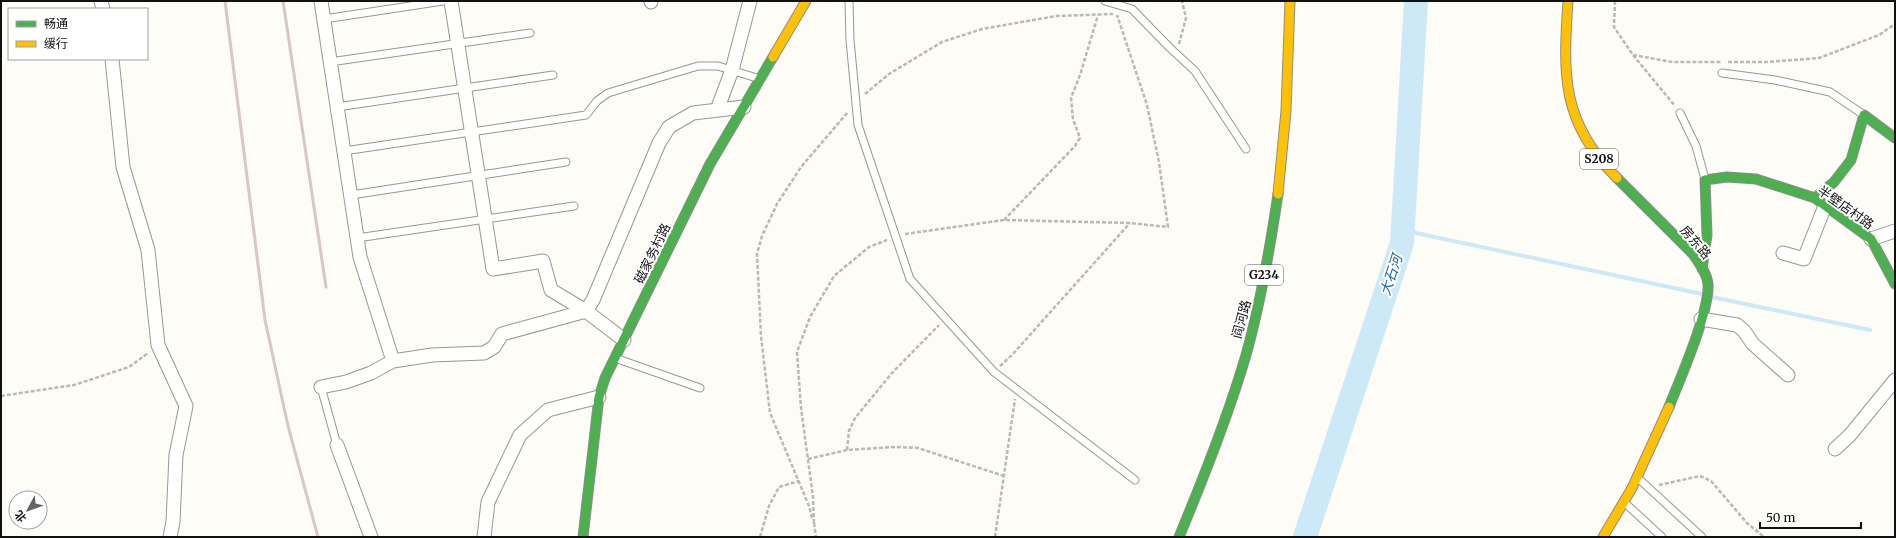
<svg xmlns="http://www.w3.org/2000/svg" width="1896" height="538" viewBox="0 0 1896 538" font-family="Merriweather,'Noto Sans SC',serif">
  <rect width="100%" height="100%" fill="#fdfcf7"/>
  <g fill="none" stroke-linecap="round" stroke-linejoin="round">
    <path stroke="#cde8f7" stroke-width="4" d="M1402 230 1702 294
      M1712 297 1870 330"/>
    <path stroke="#cde8f7" stroke-width="24" d="M1305 537 1402 243 1416 1"/>
    <g stroke="#979795" stroke-width="9">
      <path id="lane" d="M849 1 850 40 858 125 910 279 994 372 1135 480
        M1105 1 1132 9 1170 48 1195 71 1246 149
        M324 19 443 1
        M330 62 530 33
        M1722 73 1775 80 1830 92 1864 115
        M337 107 553 75
        M1680 113 1696 146 1705 179
        M344 151 586 115 597 101 608 93 698 66H718L760 79
        M351 195 566 162
        M357 238 574 206
        M615 358 700 388
        M321 387 337 445
        M1639 479 1702 537
        M1625 503 1662 537"/>
    </g>
    <g stroke="#979795" stroke-width="15">
      <path id="street" d="M101 1 103 9
        M321 1 360 257 393 361
        M451 1 493 269 543 261 551 290 586 311 624 340
        M651 1V2
        M112 59 123 167 148 250 158 345 186 406 176 455 173 522 170 537
        M717 110 732 70 750 1
        M1871 239 1895 231
        M1783 253 1804 259 1825 206
        M1701 319 1737 325 1744 331 1753 344 1788 375
        M321 387 346 382 371 373 393 361 432 355 484 353 494 347 502 334 586 311 593 300 659 143 669 127 693 113 744 107
        M337 445 371 537
        M1835 449 1850 435 1895 380
        M484 537 488 502 520 435 548 410 599 397"/>
    </g>
    <g stroke="#8e8d8b" stroke-width="11">
      <path id="fast" d="M1617 178 1693 254C1699 263 1707 273 1708 284 1710 311 1680 379 1669 407
        M1815 198 1834 182 1851 160 1864 115 1895 138
        M1702 269 1707 235 1705 180 1727 177 1756 179 1815 198 1871 239 1895 284
        M583 537 599 397 605 378 710 164 773 57
        M1179 537C1204 477 1228 417 1246 355 1261 302 1270 248 1278 194"/>
    </g>
    <g stroke="#8e8d8b" stroke-width="11">
      <path id="slow" d="M1568 1C1563 75 1561 122 1617 178
        M773 57 806 1
        M1278 194 1286 111 1290 1
        M1603 537 1632 488 1669 407"/>
    </g>
    <path stroke="#b9b9b8" stroke-width="2.5" stroke-dasharray="4 2" stroke-linecap="butt" d="M1615 1 1614 27 1633 55 1675 106
      M1179 44 1186 18 1182 1
      M1633 55 1672 62H1721
      M1728 62H1767L1819 58 1879 35 1895 24
      M865 94 889 74 942 42 982 29 1056 16 1113 14
      M1004 220 1075 146 1080 138 1073 119 1071 98 1080 75 1098 15
      M905 234 1004 220 1130 223 1168 227 1159 162 1147 105 1117 15
      M1000 366 1012 355 1130 223
      M1 396 74 385 129 367 148 353
      M847 450 849 431 855 418 892 373 939 325
      M808 459 847 450 894 447 918 448 1004 476
      M1659 485 1700 476 1711 481 1747 523 1764 537
      M812 518 809 506 770 413 761 336 757 254 762 236 777 204 801 167 848 112
      M814 523 813 497 801 408 797 352 810 317 834 276 869 247 887 240
      M814 523 816 537
      M760 537 769 506 779 487 799 481
      M995 537 1015 399"/>
    <use href="#lane" stroke="#fffffe" stroke-width="7"/>
    <use href="#street" stroke="#fffffe" stroke-width="13"/>
    <use href="#fast" stroke="#4caf50" stroke-width="9"/>
    <use href="#slow" stroke="#ffc107" stroke-width="9"/>
    <path stroke="#d9c6c7" stroke-width="3" d="M225 1 265 320 288 426 318 537
      M283 1 326 287"/>
  </g>
  <g text-anchor="middle" stroke-width="4" stroke-linejoin="round" paint-order="stroke">
    <g fill="#fff" stroke="#585858" stroke-width="1">
      <rect x="1580" y="149" width="38" height="20" rx="3"/>
      <rect x="1245" y="265" width="38" height="20" rx="3"/>
    </g>
    <g font-size="12" font-weight="bold" fill="#111">
      <text x="1599" y="163">S208</text>
      <text x="1264" y="279">G234</text>
    </g>
    <g font-size="13" fill="#111" stroke="#fff">
      <text transform="translate(1846 207) rotate(35)" y="5">半壁店村路</text>
      <text transform="translate(1696 242) rotate(49)" y="5">房东路</text>
      <text transform="translate(652 253) rotate(-64)" y="5">磁家务村路</text>
      <text transform="translate(1241 319) rotate(-75)" y="5">阎河路</text>
    </g>
    <g font-size="14" font-style="italic" fill="#1768a6" stroke="#fff">
      <text transform="translate(1391 275) rotate(-72)" y="5">大石河</text>
    </g>
  </g>
  <rect width="1896" height="538" fill="none" stroke="#111111" stroke-width="4"/>
  <rect x="8" y="8" width="140" height="52" fill="#ffffff" stroke="#a0a0a0"/>
  <rect x="16" y="21" width="20" height="6" fill="#4caf50" stroke="#a0a0a0"/>
  <text x="44" y="28" font-size="12" fill="#111111">畅通</text>
  <rect x="16" y="41" width="20" height="6" fill="#ffc107" stroke="#a0a0a0"/>
  <text x="44" y="48" font-size="12" fill="#111111">缓行</text>
  <g transform="translate(28 510) rotate(229)"><circle r="19" fill="#ffffff" stroke="#a0a0a0"/>
  <path d="M0-3L7 15L0 10L-7 15Z" fill="#646362"/>
  <text y="-6" font-size="11" font-weight="bold" text-anchor="middle" fill="#111111">北</text>
  </g>
  <path d="M1760 522v6h101v-6" fill="none" stroke="#111111" stroke-width="2"/>
  <text x="1766" y="522" font-size="12" fill="#111111" stroke="#ffffff" stroke-width="3" paint-order="stroke">50 m</text>
</svg>
